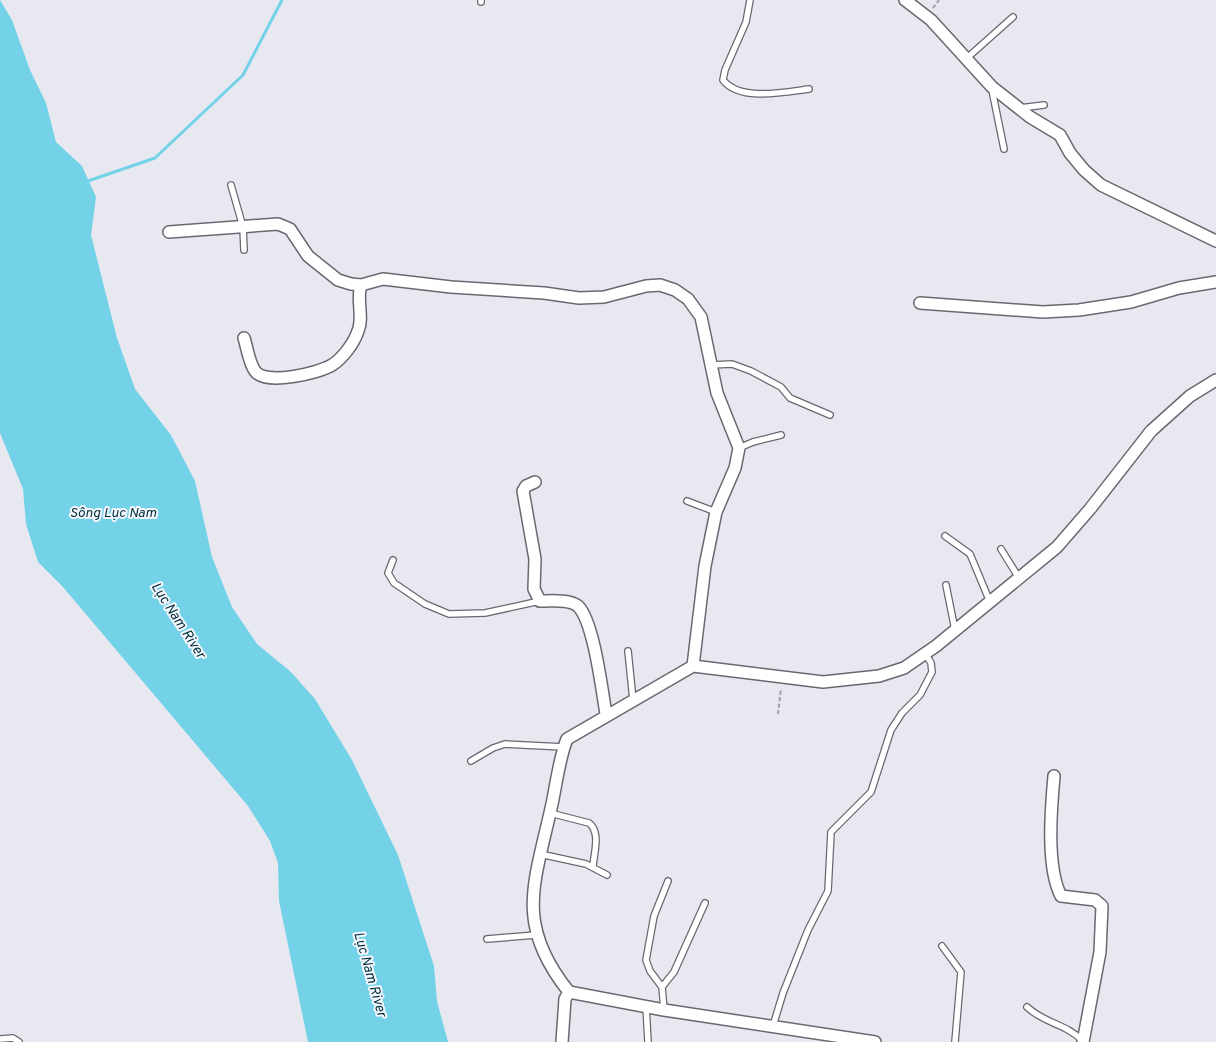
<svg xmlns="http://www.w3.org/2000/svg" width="1216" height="1042" viewBox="0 0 1216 1042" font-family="Overpass,sans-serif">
  <rect width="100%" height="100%" fill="#e8e8f1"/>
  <path fill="#73d2e7" d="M0 0 12 20 30 70 46 103 56 142 82 166 96 197 91 235 117 338 135 389 171 435 195 481 212 557 232 607 257 644 291 672 315 699 352 760 398 855 434 966 437 1001 448 1042H308L279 901 278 863 270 841 248 806 63 587 38 562 26 524 23 489 0 433Z"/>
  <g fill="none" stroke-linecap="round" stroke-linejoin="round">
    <path stroke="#73d2e7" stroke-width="3" d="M85 182 155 158 243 75 282 0"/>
    <g stroke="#686970" stroke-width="8">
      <path id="lane" d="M481 0V2
        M750 0 746 22 725 70 723 80C740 102 785 92 809 89
        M967 58 1013 17
        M992 90 1004 149
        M1020 108 1044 105
        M231 185 243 227 244 250
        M711 365 732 364 751 371 781 387 790 398 830 415
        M739 448 753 442 781 435
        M687 501 716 512
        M945 536 970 554 990 602
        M1001 549 1019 578
        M393 560 388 573 394 583 425 604 449 614 485 613 540 601
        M946 585 955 630
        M628 651 633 700
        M471 761 493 748 505 744 564 747
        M550 813 589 823C601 832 594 853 593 866
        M540 854 586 864 607 875
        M487 939 536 935
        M942 946 961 972 955 1042
        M662 987 674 972 705 903
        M646 1006 648 1042
        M1027 1007C1045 1024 1065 1023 1083 1041
        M664 1010 662 987 650 971 646 960 654 916 668 881
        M773 1026 783 993 808 930 828 891 831 832 871 792 891 730 902 713 920 695 932 672 931 663 925 653
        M0 1039 13 1038 19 1042"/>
    </g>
    <g stroke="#686970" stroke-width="14">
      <path id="street" d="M905 0 931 20 992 87 1030 117 1060 135 1070 153 1084 170 1101 185 1216 241
        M169 232 278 224 290 229 308 256 338 280 351 284 361 285 383 279 451 287 544 293 579 298 604 297 646 286 660 285 675 290 688 299 701 317 717 393 739 448 735 468 716 512 705 566 693 666
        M920 303 1043 312 1079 310 1131 302 1179 288 1216 282
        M244 338C247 347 249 363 255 371 265 386 319 373 332 365 343 358 354 343 358 331 364 317 356 300 361 285
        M535 482 526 486 523 491 535 559 534 589 540 601C549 601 570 599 578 606 594 622 602 691 606 714
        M1054 776C1051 809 1046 867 1061 896L1095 900 1102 906 1100 952 1083 1042
        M562 1042 565 999 569 992
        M875 1042 664 1010 569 992C516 926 533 887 550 813 556 789 558 761 567 739L693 666 823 682 879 676 904 668 936 646 1057 547 1090 509 1151 431 1190 396 1216 380"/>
    </g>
    <path stroke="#9e9ea5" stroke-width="2" stroke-dasharray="4 2.5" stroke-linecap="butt" d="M933 8 939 0
      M778 714 781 688"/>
    <use href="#lane" stroke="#fff" stroke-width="5.5"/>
    <use href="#street" stroke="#fff" stroke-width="11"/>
  </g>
  <g text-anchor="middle" stroke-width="4" stroke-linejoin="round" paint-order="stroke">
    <g font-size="14" font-style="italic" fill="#01313a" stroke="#f5f6fe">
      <text x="113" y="517">Sông Lục Nam</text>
      <text transform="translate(179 620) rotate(57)" y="5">Lục Nam River</text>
      <text transform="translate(371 974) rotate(74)" y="5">Lục Nam River</text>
    </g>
  </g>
</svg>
